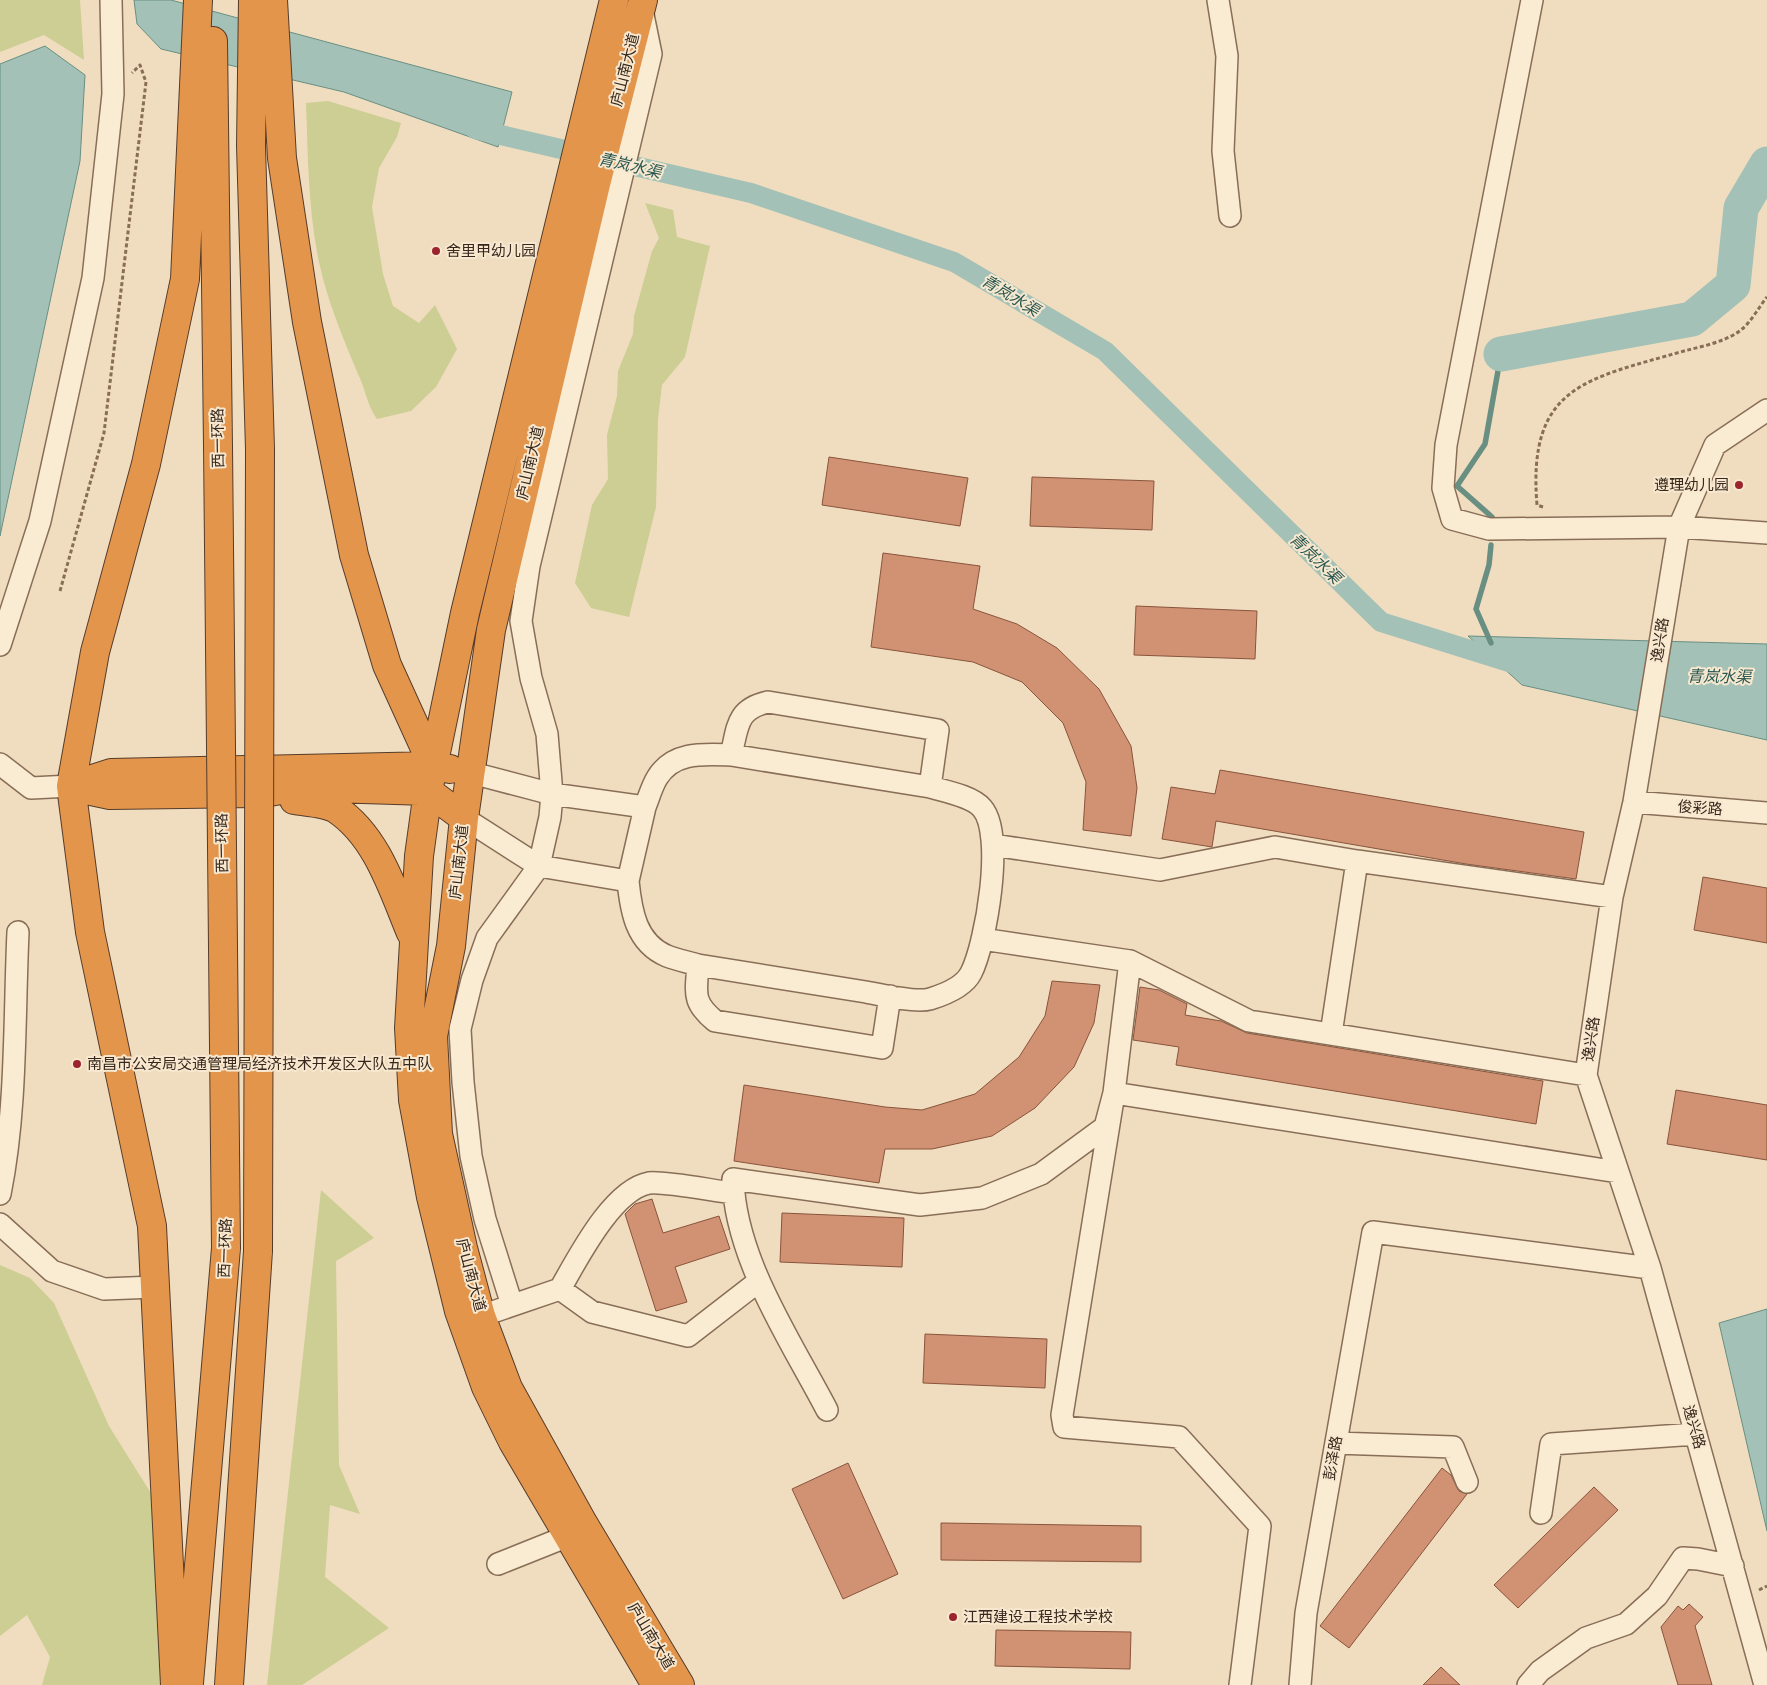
<svg xmlns="http://www.w3.org/2000/svg" width="1767" height="1685" viewBox="0 0 1767 1685" font-family="'Playfair Display','Noto Sans SC',serif">
  <rect width="100%" height="100%" fill="#f0ddbf"/>
  <path fill="#ccce93" d="M0 0H80L84 60 44 35 0 52Z
    M328 101 401 123 397 137 379 168 372 207 383 274 393 306 419 323 435 305 457 349 436 387 411 411 377 419C366 403 366 390 358 374 343 338 327 300 319 262 308 210 308 155 306 103Z
    M645 203 673 210 677 237 710 246 685 357 662 385 658 419 656 507 629 617 591 608 575 583 592 505 608 479 607 435 617 396 618 371 633 334 634 316 639 298 652 251 659 238Z
    M321 1190 374 1238 336 1261 339 1465 360 1514 330 1505 325 1577 389 1628 302 1685H267Z
    M0 1265 30 1278 54 1303 109 1426 164 1514 166 1685H42L50 1657 27 1615 0 1636Z"/>
  <path fill="#a3c1b6" stroke="#698f83" d="M134 0H171L512 92 498 147 344 92 161 49 137 24Z
    M45 46 85 75 80 161 0 536V64Z
    M1468 636 1767 644V740L1522 685Z
    M1767 1309V1531L1719 1323Z"/>
  <g fill="none" stroke-linecap="round" stroke-linejoin="round">
    <path stroke="#698f83" stroke-width="5.5" d="M1492 517 1457 486 1485 444 1501 354
      M1491 545 1489 565 1476 609 1491 643"/>
    <path stroke="#a3c1b6" stroke-width="20" d="M475 129 751 193 954 262 1105 351 1381 622 1515 664"/>
    <path stroke="#a3c1b6" stroke-width="35" d="M1501 354 1692 319 1733 285 1741 208 1767 164"/>
  </g>
  <path fill="#d09273" stroke="#89543c" d="M829 457 968 478 960 526 822 505Z
    M1032 477 1154 481 1152 530 1030 526Z
    M883 553 980 566 973 609 1017 624 1057 648 1099 689 1131 746 1137 788 1131 836 1083 830 1086 782 1063 723 1022 682 973 662 871 647Z
    M1136 606 1257 611 1255 659 1134 655Z
    M1220 770 1584 832 1576 879 1466 864 1216 821 1212 847 1162 839 1171 787 1215 794Z
    M1703 877 1767 888V943L1694 930Z
    M1052 981 1100 985 1094 1023 1074 1067 1035 1108 992 1136 932 1149H885L879 1183 734 1161 744 1085 885 1107 922 1110 975 1094 1019 1057 1045 1016Z
    M1140 987 1159 990 1187 1004 1185 1015 1221 1021 1247 1033 1543 1081 1536 1124 1176 1065 1179 1047 1133 1040Z
    M1676 1090 1767 1105V1160L1667 1144Z
    M652 1199 663 1233 719 1216 730 1249 675 1267 687 1302 656 1311 625 1214 635 1204Z
    M782 1213 904 1218 902 1267 780 1262Z
    M925 1334 1047 1339 1045 1388 923 1383Z
    M848 1463 898 1574 843 1599 792 1489Z
    M1442 1468 1451 1475 1459 1491 1467 1494 1349 1648 1320 1626Z
    M1594 1487 1618 1510 1518 1608 1494 1585Z
    M941 1523 1141 1526V1562L941 1560Z
    M1689 1604 1703 1617 1695 1626 1712 1685H1678L1661 1627 1678 1606 1683 1610Z
    M996 1630 1131 1632 1130 1669 995 1666Z
    M1441 1667 1460 1685H1423Z"/>
  <g fill="none" stroke-linecap="round" stroke-linejoin="round">
    <g stroke="#896e57" stroke-width="24">
      <path id="minor" d="M1218 0 1227 56 1223 151 1230 216
        M1532 0 1446 445 1443 488 1452 519 1489 529 1679 527 1767 533
        M0 645 40 521 93 278 113 94 111 0
        M731 755C738 727 736 709 768 702L938 730 930 787
        M0 764 31 788 71 786
        M1634 802 1767 813
        M464 818 539 866 628 881C631 911 636 943 667 956 677 960 688 962 698 965 754 974 810 983 866 992 881 995 916 1003 930 999 943 995 964 987 971 973 986 944 1005 834 982 808 972 796 944 791 930 787L731 755C704 754 673 751 657 778 652 786 649 797 645 807L552 794 472 773
        M993 845 1160 870 1275 847 1357 861 1612 897
        M628 881 645 807
        M982 939 1130 961 1249 1021 1586 1075
        M698 965C696 993 692 1002 715 1021L882 1048 890 996
        M1331 1034 1357 861
        M0 1194C17 1109 14 1019 18 932
        M0 1224 52 1271 104 1289 155 1287
        M560 1289C578 1258 612 1190 649 1183 665 1181 714 1191 733 1193
        M512 1305 485 1219 471 1156 463 1082 460 1029 472 980 487 938 539 866 550 817 552 794 547 734 531 678 521 621 529 566 651 54 642 10
        M481 1316 560 1289 592 1312 688 1336 759 1281
        M827 1410C791 1341 735 1259 733 1179L920 1205 982 1198 1041 1174 1105 1127 1114 1093 1130 961
        M1336 1443 1453 1447 1467 1482
        M1541 1513 1551 1444 1696 1434
        M498 1564 568 1536
        M1240 1685 1260 1526 1179 1437 1064 1427 1062 1415 1114 1093 1618 1172
        M1300 1685 1306 1613 1373 1232 1650 1268
        M1528 1685 1540 1671 1586 1638 1626 1624 1657 1596 1683 1558 1698 1559 1733 1566
        M1765 1685 1650 1268 1586 1075 1612 897 1634 802 1679 527 1715 445 1767 410"/>
    </g>
    <g stroke="#563c2b" stroke-width="30">
      <path id="highway" d="M253 0 251 146 260 449
        M273 0 282 158 307 322 354 555 387 665 433 766
        M614 0 465 613 428 791 419 856 409 1028 413 1100 431 1197 459 1311 486 1387 513 1442 656 1685
        M643 0 596 184 491 630 464 818 451 946 433 1036 438 1134 463 1248 481 1316 508 1388 583 1523 680 1685
        M213 41 218 446
        M71 786 111 773 433 766 450 769
        M72 787 110 795 264 793 297 787 428 791 464 818
        M294 800C306 802 326 803 336 809 377 836 393 890 411 933
        M189 1683 226 1248
        M175 1685 152 1226 90 932 71 786 95 652 146 464 185 279 198 0
        M229 1685 258 1251"/>
    </g>
    <path stroke="#896e57" stroke-width="3" stroke-dasharray="4 2.5" stroke-linecap="butt" d="M1543 507 1537 505C1527 385 1587 379 1684 351 1703 346 1725 342 1741 330 1751 322 1759 307 1767 297
      M60 591 104 433 146 82 140 65 132 73
      M1759 1590 1767 1586"/>
    <use href="#minor" stroke="#faebd3" stroke-width="21"/>
    <use href="#highway" stroke="#e3954b" stroke-width="28"/>
    <g stroke="#563c2b" stroke-width="30" stroke-linecap="butt">
      <path id="highway-bridge" d="M218 446 226 1248
        M258 1251 260 449"/>
    </g>
    <use href="#highway-bridge" stroke="#e3954b" stroke-width="28"/>
  </g>
  <g fill="#9b242e" stroke="#f7e8cf" stroke-width="2">
    <circle cx="436" cy="251" r="5"/>
    <circle cx="1739" cy="485" r="5"/>
    <circle cx="77" cy="1064" r="5"/>
    <circle cx="953" cy="1617" r="5"/>
  </g>
  <g text-anchor="middle" stroke-width="4" stroke-linejoin="round" paint-order="stroke">
    <g font-size="15" fill="#38271c" stroke="#f7e8cf">
      <text transform="translate(625 70) rotate(-76)" y="5">庐山南大道</text>
      <text transform="translate(218 438) rotate(-91)" y="5">西一环路</text>
      <text transform="translate(530 463) rotate(-77)" y="5">庐山南大道</text>
      <text transform="translate(1660 640) rotate(-81)" y="5">逸兴路</text>
      <text transform="translate(1700 808) rotate(4)" y="5">俊彩路</text>
      <text transform="translate(222 843) rotate(-91)" y="5">西一环路</text>
      <text transform="translate(459 862) rotate(-84)" y="5">庐山南大道</text>
      <text transform="translate(1591 1039) rotate(-82)" y="5">逸兴路</text>
      <text transform="translate(225 1248) rotate(-88)" y="5">西一环路</text>
      <text transform="translate(471 1275) rotate(75)" y="5">庐山南大道</text>
      <text transform="translate(1694 1427) rotate(74)" y="5">逸兴路</text>
      <text transform="translate(1333 1458) rotate(-80)" y="5">彭泽路</text>
      <text transform="translate(651 1636) rotate(59)" y="5">庐山南大道</text>
    </g>
    <g font-size="15" fill="#38271c" stroke="#f7e8cf" text-anchor="start">
      <text x="446" y="256">舍里甲幼儿园</text>
      <text x="1729" y="490" text-anchor="end">遵理幼儿园</text>
      <text x="87" y="1069">南昌市公安局交通管理局经济技术开发区大队五中队</text>
      <text x="963" y="1622">江西建设工程技术学校</text>
    </g>
    <g font-size="16" font-style="italic" fill="#2a5852" stroke="#f7e8cf">
      <text transform="translate(630 165) rotate(13)" y="6">青岚水渠</text>
      <text transform="translate(1011 295) rotate(31)" y="6">青岚水渠</text>
      <text transform="translate(1316 558) rotate(44)" y="6">青岚水渠</text>
      <text transform="translate(1719 676) rotate(1)" y="6">青岚水渠</text>
    </g>
  </g>
</svg>
